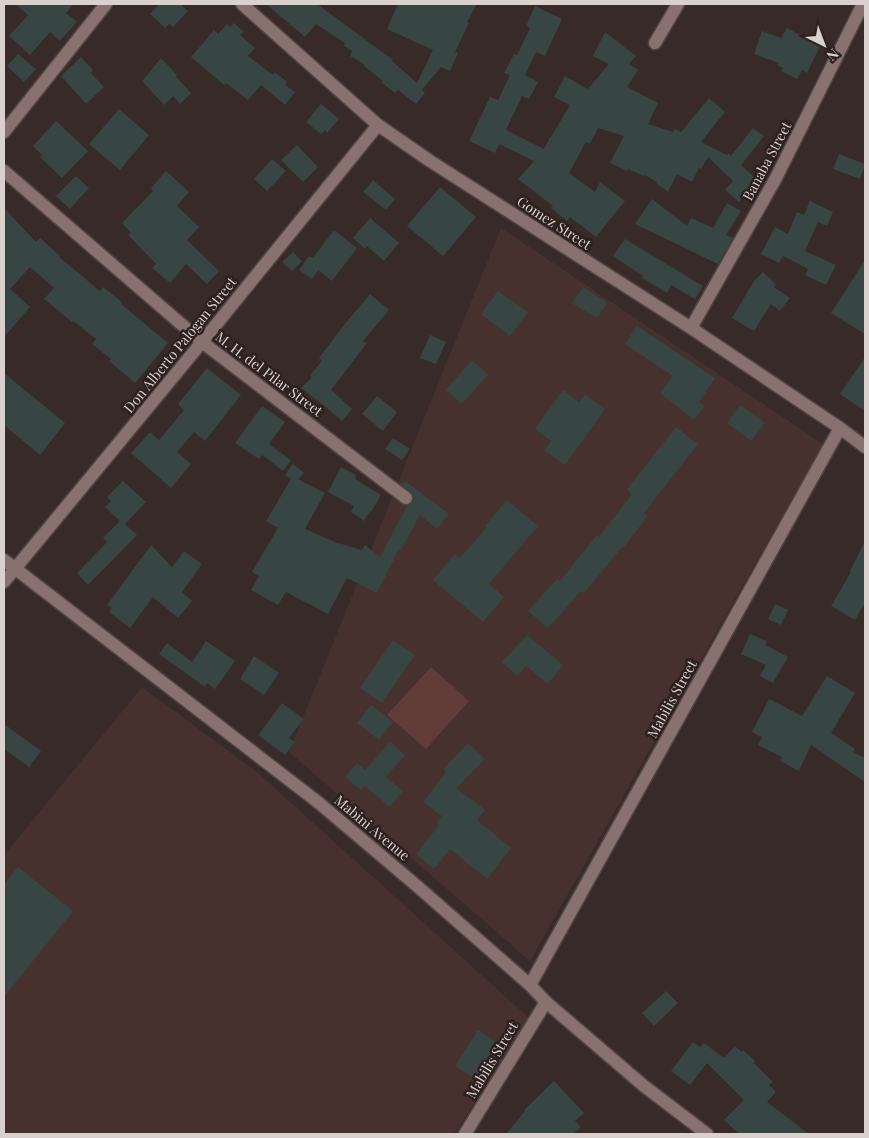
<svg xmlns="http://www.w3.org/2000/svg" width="869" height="1138" viewBox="0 0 869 1138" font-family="'Playfair Display',serif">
  <rect width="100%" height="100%" fill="#372a28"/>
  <path fill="#46312e" d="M501 228 823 444 530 961 289 752Z
    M142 687 257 772 529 1018 454 1134H4V855Z"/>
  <path fill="#613c38" d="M431 667 469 701 426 749 387 715Z"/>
  <path fill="#374642" d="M15 4H74L66 13 77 22 60 41 50 32 30 55 9 36 28 15Z
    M159 4H180L188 11 173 27 169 24 165 28 150 14Z
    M266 4H317L393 60 392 61 417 83 433 50 387 29 398 4H477L467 22 469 23 455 52 458 53 450 71 441 67 422 90 425 93 416 104 398 90 395 93 381 82 383 81 364 66 365 65 350 56 352 51 344 46 345 43 316 24 305 37Z
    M535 6 562 19 545 56 536 52 525 75 538 82 529 99 522 96 506 130 544 149 550 137H551L570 105 554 97 565 76 588 89 609 64 593 56 605 32 636 56 629 64 638 70 627 87 658 103 648 124 673 132 675 129 681 132 709 98 725 112 701 142 727 155 729 153 731 156 753 128 764 136 741 165 758 181 739 202 725 190 733 181 708 157 701 169 699 168 692 182 677 174 668 192 656 183 657 182 645 175 644 176 628 169 627 171 610 163 624 136 598 128 590 144 586 142 569 173 595 192 600 182 625 201 596 237 570 217 567 221 551 208 553 206 518 179 534 161 499 144 495 153 469 141 490 97 498 100 510 75 504 73 514 54 517 55 530 28 526 26Z
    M234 23 244 32 240 35 255 48 248 56 273 75 275 72 287 82 285 85 295 92 285 105 261 85 248 100 226 83 224 85 191 57 214 30 218 34 227 24 230 27Z
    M787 28 820 46 807 73 802 70 797 79 781 71 783 68 777 65 779 63 754 54 762 31 781 38Z
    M18 54 36 69 24 82 7 66Z
    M81 57 93 70 91 73 104 87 86 104 61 76Z
    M161 58 177 75 176 77 191 93 180 104 173 96 164 105 142 81Z
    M321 104 339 119 327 133 325 130 321 134 306 122Z
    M119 109 149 135 120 170 89 144Z
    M56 121 88 151 62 178 40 157 42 155 33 146Z
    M297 145 318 167 303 182 281 160Z
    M839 154 865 164 860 179 833 169Z
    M272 159 286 171 267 191 254 179Z
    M166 171 189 192 177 206 199 227 187 240 219 271 207 284 186 264 170 283 152 268 156 264 128 235 131 233 122 223 153 191 151 188Z
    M76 176 89 188 70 209 56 196Z
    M373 180 395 199 386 210 363 192Z
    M440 187 476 217 443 256 407 226Z
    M652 199 687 226 691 218 713 228 727 203 741 211 726 235 733 238 718 264 635 224Z
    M810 201 833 212 827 226 818 222 805 251 836 265 826 285 805 275 808 269 783 256 779 263 761 254 775 227 788 234 797 212 804 215Z
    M4 208 36 242 40 238 60 256 59 257 100 291 103 287 122 302 121 304 168 343 135 383 109 361 111 359 92 344 96 339 73 321 72 322 44 299 54 288 30 267 10 289 30 307 4 337Z
    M370 218 399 243 384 261 367 246 365 249 353 238Z
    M334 230 357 248 332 281 318 270 312 279 299 270 309 256 313 258Z
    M625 239 703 286 695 299 671 285 667 293 642 278 643 276 613 256Z
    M293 252 302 261 292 271 282 262Z
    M865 260V334L831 313Z
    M763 272 776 284 774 287 790 298 780 311 771 304 754 331 732 318 754 281Z
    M583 287 607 303 597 318 572 303Z
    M498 291 528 312 510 336 481 314Z
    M370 294 389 310 363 341 367 343 331 390 352 409 342 421 327 408 301 388 312 377 310 375 322 361 319 358 344 325Z
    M637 326 715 378 699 402 705 406 694 420 660 393 673 376 625 344Z
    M430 335 446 342 436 364 420 358Z
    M865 357V411L840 394Z
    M472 360 488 375 462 404 446 390Z
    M207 368 241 395 205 441 194 432 177 452 191 464 171 488 131 453 150 432 159 440 184 410 178 404Z
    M4 373 65 423 40 455 4 425Z
    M563 390 579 402 585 394 605 409 565 465 544 450 551 441 535 429Z
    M377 396 397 412 383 431 362 414Z
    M740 405 765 423 751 441 727 423Z
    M262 406 285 422 269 444 291 460 283 471 262 455 259 459 235 443Z
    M676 427 698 444 644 513 648 516 623 548 622 547 584 593 581 591 548 628 528 611 557 579 560 581 597 535 599 537 632 494 627 489Z
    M393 438 410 449 402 460 385 449Z
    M293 464 304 473 298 479 325 493 305 529 335 542 362 550 365 545 380 557 407 506 412 503 414 500V495L411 492 402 485 405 481 449 514 437 529 420 515 401 550 399 549 377 593 347 578 328 614 286 592 278 605 251 590 259 576 252 572 278 528 266 521 291 479 285 475Z
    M341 467 356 475 355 479 381 495 371 512 370 511 364 521 351 512 354 506 328 492Z
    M123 481 146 502 125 524 137 535 88 585 77 573 107 542 103 538 120 521 105 507 111 501 107 497Z
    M507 500 538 526 489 584 504 597 483 622 433 580 455 554 460 558 487 527 485 526Z
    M865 541V603L855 620 831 606 851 572 850 571Z
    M151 545 172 567 184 551 202 564 182 592 192 601 178 618 153 597 130 628 109 612 112 608 107 605Z
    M775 604 788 610 781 625 768 619Z
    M750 634 767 641 765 645 788 657 773 683 760 676 766 665 741 654Z
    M527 635 563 665 548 684 526 666 517 676 502 662Z
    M393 640 415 655 382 703 360 688Z
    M206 641 235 661 215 689 207 683 205 687 159 654 167 643 192 662Z
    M254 656 279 673 264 695 240 679Z
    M827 676 855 693 831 733 855 749 853 752 865 758V782L811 745 799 771 780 761 782 757 758 745 762 737 752 732 769 699 802 716Z
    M282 703 304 719 289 738 295 742 285 755 258 735Z
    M371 705 393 722 379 740 357 723Z
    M4 724 41 751 29 767 4 749Z
    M390 742 405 755 386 777 403 791 390 807 365 786 361 790 345 777 357 763 365 770Z
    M468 743 485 759 456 788 485 810 477 820 511 848 487 879 450 849 434 869 416 854 439 825 436 823 442 816 423 802 446 772 443 769Z
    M18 867 73 911 4 997V885Z
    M666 991 678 1003 654 1026 642 1013Z
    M478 1030 504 1047 480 1082 455 1066Z
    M693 1042 700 1047 704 1043 724 1058 735 1046 742 1052 743 1050 755 1061 754 1063 773 1082 769 1085 776 1092 767 1102 809 1134H739L724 1120 744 1100 707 1063 690 1085 671 1071Z
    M554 1081 584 1113 575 1121 581 1127 573 1134H506L525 1111 524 1110Z"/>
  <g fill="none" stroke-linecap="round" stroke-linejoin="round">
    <g stroke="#514543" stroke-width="15">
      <path id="minor" d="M242 4 378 125 430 161 691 328 840 428 865 447
        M655 43 678 4
        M4 132 106 4
        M4 171 202 342 406 498
        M691 328 776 178 863 4
        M4 560 319 803 417 886 530 985 546 1002 644 1086 707 1134
        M4 582 202 342 378 125
        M530 985 840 428
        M465 1134 546 1002"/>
    </g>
    <use href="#minor" stroke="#87726f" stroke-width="12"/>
  </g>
  <g text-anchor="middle" stroke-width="5" stroke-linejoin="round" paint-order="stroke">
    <g font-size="14" fill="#dad1cf" stroke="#2d201e">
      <text transform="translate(767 161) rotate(-62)" y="5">Banaba Street</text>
      <text transform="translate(554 223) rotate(33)" y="5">Gomez Street</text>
      <text transform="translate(180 345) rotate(-51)" y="5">Don Alberto Palogan Street</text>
      <text transform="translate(269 374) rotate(37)" y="5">M. H. del Pilar Street</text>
      <text transform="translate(672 699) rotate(-61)" y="5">Mabilis Street</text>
      <text transform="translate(372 828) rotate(40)" y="5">Mabini Avenue</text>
      <text transform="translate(492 1060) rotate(-59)" y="5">Mabilis Street</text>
    </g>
  </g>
  <rect width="869" height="1138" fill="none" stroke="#dad1cf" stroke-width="10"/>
  <g transform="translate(824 45) rotate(138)" stroke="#2d201e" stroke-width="4" paint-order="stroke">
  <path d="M0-4L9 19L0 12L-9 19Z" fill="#dad1cf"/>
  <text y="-8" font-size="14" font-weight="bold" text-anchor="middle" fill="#dad1cf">N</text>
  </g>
</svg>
